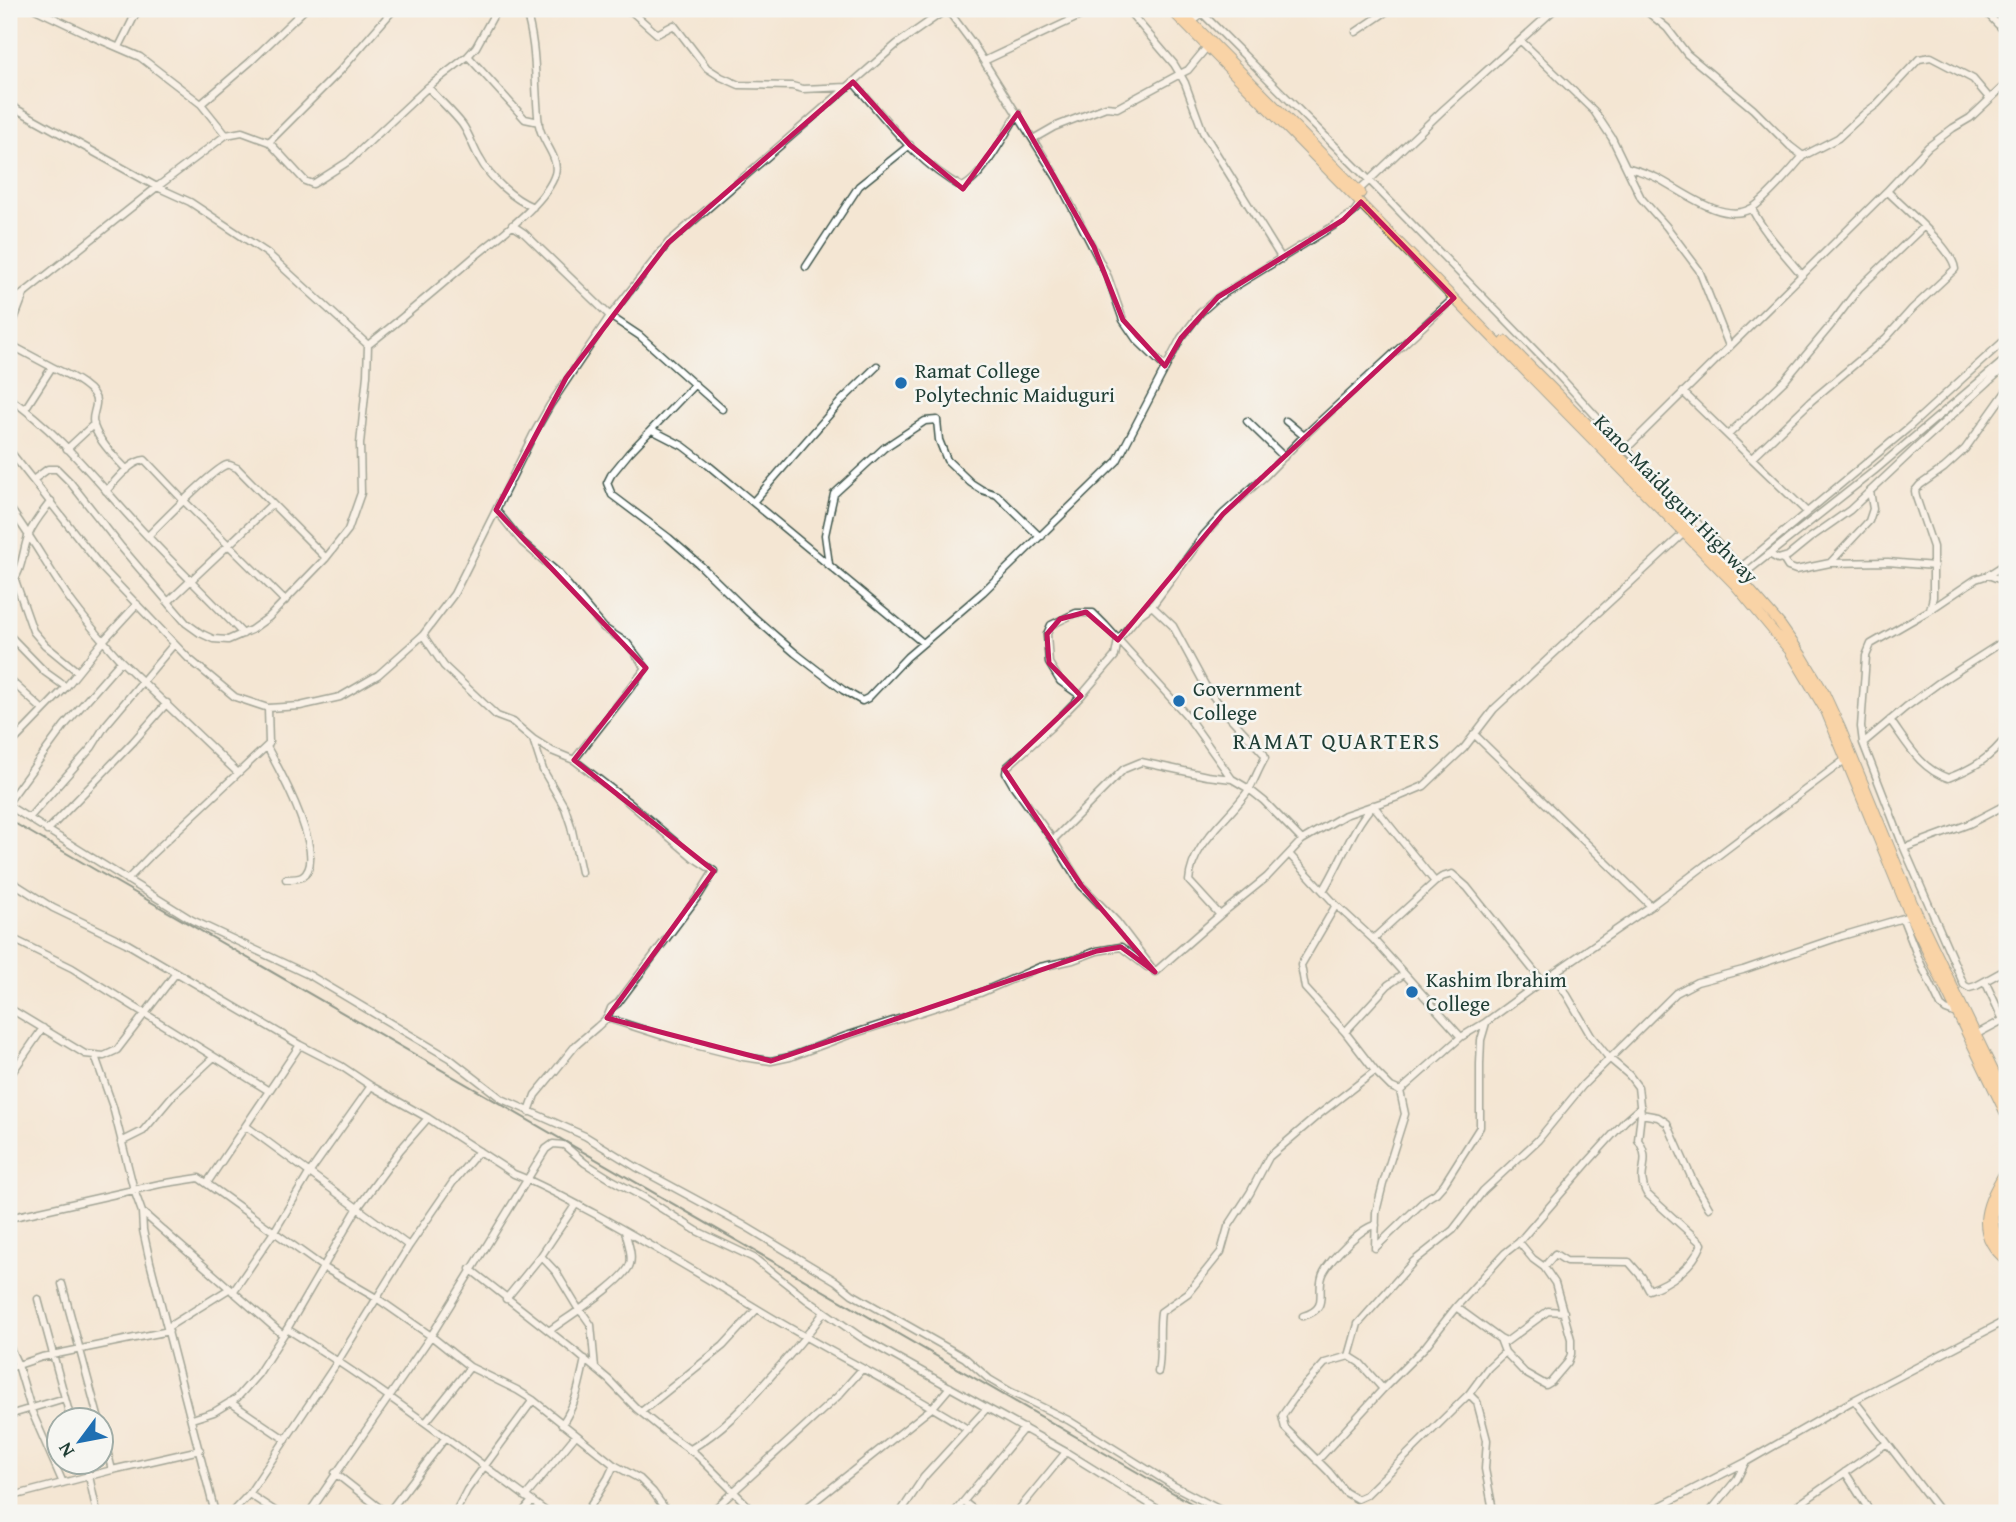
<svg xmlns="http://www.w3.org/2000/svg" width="2016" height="1522" viewBox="0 0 2016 1522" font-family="'Gentium Book Plus',serif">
  <rect width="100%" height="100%" fill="#f6f6f2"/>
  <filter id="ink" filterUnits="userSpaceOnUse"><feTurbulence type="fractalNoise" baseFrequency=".0143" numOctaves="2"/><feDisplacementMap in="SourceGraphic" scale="14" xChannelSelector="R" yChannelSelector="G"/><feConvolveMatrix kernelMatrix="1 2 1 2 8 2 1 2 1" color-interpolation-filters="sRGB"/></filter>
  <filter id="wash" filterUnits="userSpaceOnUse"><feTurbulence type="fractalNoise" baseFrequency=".00686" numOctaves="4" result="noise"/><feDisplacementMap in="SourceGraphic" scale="28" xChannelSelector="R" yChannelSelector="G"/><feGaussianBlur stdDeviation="1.57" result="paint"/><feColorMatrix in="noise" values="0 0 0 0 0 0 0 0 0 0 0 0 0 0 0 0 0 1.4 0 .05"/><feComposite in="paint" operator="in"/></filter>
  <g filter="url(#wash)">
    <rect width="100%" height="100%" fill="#f4e6d3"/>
  </g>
  <g filter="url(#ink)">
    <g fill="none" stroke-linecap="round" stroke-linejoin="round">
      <g stroke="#3f564c" stroke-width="9">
        <path id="minor" d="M35 9 96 38 140 57 201 104 226 135
          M629 9 628 11H631L657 34 674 25 707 68 721 77 739 85 792 86 803 89 847 87
          M947 9 973 44 1057 178 1108 277 1123 320 1136 339 1165 367
          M1198 9 1369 180 1552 368 1626 449 1746 573
          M1983 9 2007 34
          M1192 22 1209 9
          M1356 32 1390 9
          M1521 41 1594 111 1612 138 1641 198 1666 226 1699 270 1729 346
          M119 47 138 9
          M1207 47 1188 70 1180 74 1185 83 1203 132 1282 259
          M468 56 525 119 539 122
          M984 61 1095 9
          M853 82C885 118 918 164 962 187 982 179 1006 132 1018 113
          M428 87C439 100 452 111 462 124 470 135 473 148 480 159 490 178 513 199 533 207
          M201 104 250 62 305 9
          M9 105 157 187 190 202 267 253 368 345 367 375 360 444 361 493 348 530 326 558 269 617 251 630 228 640 213 639 200 633 186 623 122 548 70 482 57 469H48L33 480
          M1033 139 1054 127 1106 107 1117 108 1180 74 1174 64 1127 9
          M269 142 340 71 394 9
          M1803 156 1838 138 1864 114 1877 104 1919 59 1931 57 1973 79 1990 99
          M1626 167C1636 170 1647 173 1657 178 1681 190 1722 224 1750 209 1762 204 1794 167 1803 156L1790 146 1753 109 1687 54 1667 28 1644 9
          M1358 191 1444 109 1555 9
          M1752 209C1764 233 1784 253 1801 274
          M512 225 524 233 610 316 550 405 533 435 496 510 522 542 557 572 604 628 627 643 646 668 574 760
          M806 267 859 186 910 145
          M9 305 157 187 226 135 242 132 269 142 305 181 313 184 349 161 428 87 468 56 476 47 497 9
          M9 333 24 294
          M9 344 52 367 25 409
          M368 345C404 317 439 287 474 257 497 238 547 202 555 174 560 157 541 141 539 125 534 86 538 46 525 9
          M52 367C64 373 99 388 96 404 95 413 91 417 94 426 100 443 115 457 127 470
          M695 384 629 453 611 475 607 483 612 495 669 538 700 565 748 612 795 653 843 690 862 701 868 698 907 657 983 592 1117 461 1181 338 1200 313 1218 297 1343 220 1354 212 1361 202
          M1683 392 1807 512
          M9 398C59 432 97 482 138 526 172 563 208 597 243 634
          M722 409 640 336 610 316 668 243 897 44 947 9
          M1247 421 1284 457
          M1286 421 1304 436
          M652 430 683 446 708 465 923 643
          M1728 435 1786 379 1831 325 1859 288 1923 227
          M67 449 94 424
          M9 450 103 569 188 658 235 697 268 708 269 744 153 853 127 880
          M1623 452 1887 191 1928 147 1953 128 1970 118 2007 83
          M1752 458 1811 401 1886 338 1912 309 1955 269C1954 250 1902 206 1887 191
          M106 491C117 480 130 461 145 460L184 501 285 601
          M753 502 842 400 877 366
          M9 507C31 536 48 568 69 598 85 620 103 641 121 661L238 773
          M148 536C159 525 216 466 227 465 230 464 233 467 237 468L326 558
          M1769 554 1778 559 1788 556 1810 538 1850 510 1918 446 2007 365
          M1783 559 1788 567 1796 570 1830 563 1888 562 1934 566
          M1830 563 1869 521 1873 509 1870 491
          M2007 563 1988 575 1976 579 1930 610 1871 644 1866 656 1861 727 1863 743 1904 848 1964 985 1969 988 1976 986 2007 969
          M829 564 825 535 834 494 884 448 925 421 937 420 939 440 947 460 971 483 982 490 997 495 1038 535 1042 536
          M1740 568 1907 429 2007 338
          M1744 574 1874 471 2007 358
          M1988 575 2007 582
          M15 580 33 631 45 645 78 672
          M9 585C23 573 22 551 29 534 34 522 43 512 51 501
          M168 602 272 504
          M1152 606 1173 626 1205 685 1224 711 1264 754 1265 758C1259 768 1255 779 1250 788 1230 819 1192 842 1189 881L1220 915
          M1930 610 1933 597V547L1916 497 1915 491 1920 485 1944 468 1965 449 2007 390
          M9 635 45 672 66 687
          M423 635 444 666 497 716 513 722 533 739 552 751 574 760 627 801 694 858 714 871 699 895 618 1003 611 1008 607 1018 597 1027 576 1045 555 1071 535 1095 529 1112
          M11 681 43 710
          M1081 696 1060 681 1049 663 1047 634 1051 625 1076 613H1093L1105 625 1188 717 1232 779
          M268 708 300 706 340 697 378 675 423 635 454 594 496 510
          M1890 720C1907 743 1920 769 1948 778 1972 769 1991 758 2007 736
          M1474 734 1651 906
          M533 739 543 770 565 808 571 826 581 872
          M1863 743 1906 707 1940 682 2007 639
          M9 746 66 687 103 641 137 604
          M267 747C278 767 330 860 302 877 298 879 291 879 286 879
          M9 801 64 726 121 661
          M9 806 192 920 311 976 449 1058 502 1099 585 1136 636 1167 745 1226 836 1281 852 1294 965 1358 989 1379 1011 1392 1068 1420 1174 1486 1226 1513
          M29 818 92 747 105 726 174 644
          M47 831 133 742 167 703
          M1053 840 1124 769 1141 762 1207 776 1232 779 1249 789 1264 801 1302 840
          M1904 848 1969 824 2007 804
          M1289 854 1336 905 1373 939 1461 1037
          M9 880 53 908 126 943 300 1045 341 1066 371 1086 428 1118 514 1174C543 1185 568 1200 595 1214 650 1244 703 1276 756 1308 826 1351 900 1386 969 1430
          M1323 891C1340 864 1352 828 1373 805L1435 882
          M1336 905 1301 965 1305 988 1345 1032 1375 1071 1391 1087 1400 1091
          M1903 919 1919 960 1941 1006 1946 1010 1957 1014
          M9 937 72 968 269 1091
          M1373 939 1435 882 1442 877 1452 874 1467 887 1542 981
          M1155 972 1117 922 1081 885 1053 840 1013 785 1006 773 1007 767 1050 728 1081 696 1115 656 1118 640 1138 616 1152 606 1204 535 1223 514 1265 476 1304 436 1454 298
          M1155 972 1220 915 1267 877 1302 840 1345 815 1398 797 1424 786 1464 748 1494 709 1684 533
          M1985 981 2003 1020
          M9 1008 85 1054 104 1056 117 1050 176 973
          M607 1018 679 1041 743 1057 771 1061 790 1057 846 1036 980 993 1040 967 1073 960 1097 951 1121 947 1147 967
          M1345 1032 1388 985 1404 974
          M1975 1035 2007 1018
          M95 1056 113 1107 134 1190 142 1212 143 1230 150 1262 215 1513
          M9 1077 43 1028
          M1400 1091 1461 1037 1486 1022 1542 981 1651 906 1846 759
          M1641 1114 1658 1117 1667 1123 1693 1181 1709 1208
          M246 1126 409 1246
          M121 1142 143 1131 174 1094 214 1057
          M207 1183 300 1045
          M142 1212 283 1335
          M9 1218 160 1184 199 1178 323 1267 378 1299 431 1336 470 1367 517 1390 533 1400 614 1465 640 1479 653 1492 668 1513
          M1375 1248 1426 1199 1436 1193 1444 1184 1480 1127V1064L1481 1040 1486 1023
          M1375 1248 1376 1212 1383 1184 1405 1114 1400 1091
          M541 1256 556 1272 579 1310 584 1315 591 1325 595 1368
          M1544 1267 1555 1254 1566 1261 1629 1262 1642 1277 1649 1290C1671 1283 1693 1266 1702 1244L1647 1194C1634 1172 1654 1163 1638 1140L1641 1114 1638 1087 1629 1075 1609 1058 1591 1036 1567 995 1552 974
          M470 1269 577 1353 609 1380 637 1409 669 1435 697 1455 755 1513
          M62 1284 99 1420
          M233 1292 274 1232 310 1172 371 1086
          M38 1299 71 1420
          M506 1299 541 1256 576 1204
          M1456 1307 1500 1339 1505 1352 1525 1373 1546 1385 1551 1382 1568 1362 1571 1354V1339L1555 1283 1544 1267 1533 1259 1519 1242
          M1303 1316C1332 1308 1314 1290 1324 1272 1331 1259 1362 1226 1376 1225
          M168 1327 229 1289
          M287 1329C378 1385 462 1450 548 1513
          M549 1331C565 1319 626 1281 630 1264 633 1254 627 1240 625 1231
          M1500 1339 1506 1342 1548 1311 1564 1312
          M9 1346 18 1365 32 1412 63 1483
          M1349 1356 1358 1324 1414 1261 1453 1230 1483 1191 1538 1140 1583 1085 1676 993 1697 982 1743 970 1842 936 1910 916
          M9 1368 42 1357 169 1331
          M1158 1372C1162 1352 1158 1332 1161 1312L1188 1293 1221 1252 1228 1227 1250 1193 1269 1157 1317 1116 1375 1071
          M1383 1389 1360 1363 1349 1356 1325 1363 1298 1393 1282 1416 1285 1428 1329 1472 1345 1492 1357 1499 1366 1495 1469 1394 1488 1368 1505 1352
          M1469 1394 1477 1402 1487 1440 1485 1469 1492 1505 1491 1513
          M1854 1400 1941 1513
          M230 1402 286 1440
          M641 1412 723 1346 757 1309
          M9 1415 65 1398
          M192 1419 214 1412 237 1398 258 1374 287 1329 357 1209 400 1150 428 1118
          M426 1422 470 1367
          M562 1424C577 1402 579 1385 585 1359
          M102 1430 112 1470
          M689 1450C722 1431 747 1404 771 1376 790 1355 808 1335 824 1312
          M1317 1461 1383 1389 1425 1347 1456 1307 1505 1253 1519 1242 1588 1162 1625 1121 1641 1107
          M84 1462 89 1476 97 1513
          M1845 1472 1871 1513
          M335 1473 386 1513
          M249 1494 278 1513
          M9 1497 112 1470 200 1450
          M525 1497 576 1435
          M964 1502 978 1513
          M231 1513 249 1494 338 1361 409 1246 453 1182 479 1151
          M309 1513 431 1336 546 1149 553 1144 564 1145 585 1163 612 1180 645 1198 697 1231 754 1258 806 1299 862 1338 987 1408
          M388 1513 446 1437
          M455 1513 467 1490 533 1400
          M522 1513 532 1501
          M586 1513 608 1478 614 1465
          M710 1513 838 1396 862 1369
          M800 1513 933 1407 950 1387
          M900 1513 924 1477 987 1408 1066 1452 1164 1513
          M954 1513 1024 1428
          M1016 1513 1066 1452
          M1647 1513 1746 1462 1854 1400 2007 1320
          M1709 1513 1737 1479 1745 1463
          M1787 1513 1887 1443"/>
      </g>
      <g stroke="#3f564c" stroke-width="11">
        <path id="highway" d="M1170 9 1735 585 1789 650 1826 712 1910 916 2007 1117
          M1179 9 1361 193
          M1505 341 1730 567 1780 624 1803 657 1824 692 1841 729 1913 904 2007 1099
          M2007 1168C1988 1200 1970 1232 2007 1261
          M2007 1185C1987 1204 1990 1233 2007 1252"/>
      </g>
      <use href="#minor" stroke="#fff" stroke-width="6"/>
      <use href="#highway" stroke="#febc70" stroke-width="9"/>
      <path stroke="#1f3d34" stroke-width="2" d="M9 820 1208 1513"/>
    </g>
  </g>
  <path d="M0 0H2016V1522H0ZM853 82 910 145 963 189 1018 113 1094 247 1123 320 1165 366 1181 338 1218 297 1343 220 1361 202 1454 298 1223 514 1118 640 1086 612 1060 619 1047 634 1049 663 1081 696 1004 769 1081 885 1155 972 1121 947 1097 951 771 1061 607 1018 714 871 574 760 646 668 496 510 566 378 668 243Z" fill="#f4e6d3" fill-opacity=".55" fill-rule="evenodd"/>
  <path fill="none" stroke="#c2185b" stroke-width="5" stroke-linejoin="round" d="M853 82 910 145 963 189 1018 113 1094 247 1123 320 1165 366 1181 338 1218 297 1343 220 1361 202 1454 298 1223 514 1118 640 1086 612 1060 619 1047 634 1049 663 1081 696 1004 769 1081 885 1155 972 1121 947 1097 951 771 1061 607 1018 714 871 574 760 646 668 496 510 566 378 668 243Z"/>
  <g fill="#1f6fb2" stroke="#f6f6f2" stroke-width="2.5">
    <circle cx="901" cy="383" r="7"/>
    <circle cx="1179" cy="701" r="7"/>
    <circle cx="1412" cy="992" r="7"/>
  </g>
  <g text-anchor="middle" stroke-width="5" stroke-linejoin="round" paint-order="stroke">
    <g font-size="21" fill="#1f3d34" stroke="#f6f6f2" text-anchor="start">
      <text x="915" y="378">Ramat College<tspan x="915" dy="24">Polytechnic Maiduguri</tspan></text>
      <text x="1193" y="696">Government<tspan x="1193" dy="24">College</tspan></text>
      <text x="1426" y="987">Kashim Ibrahim<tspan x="1426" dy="24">College</tspan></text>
    </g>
    <g font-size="21" fill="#1f3d34" stroke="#f6f6f2">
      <text transform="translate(1676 499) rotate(46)" y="7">Kano-Maiduguri Highway</text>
    </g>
    <g font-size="23" letter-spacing="2" fill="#1f3d34" stroke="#f6f6f2">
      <text x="1337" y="749">RAMAT QUARTERS</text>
    </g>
  </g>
  <rect width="2016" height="1522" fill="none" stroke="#f6f6f2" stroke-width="35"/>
  <g transform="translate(80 1441) rotate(238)"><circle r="33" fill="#f6f6f2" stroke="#a0aca6" stroke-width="2"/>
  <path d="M0-5L12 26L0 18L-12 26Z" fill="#1f6fb2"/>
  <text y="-10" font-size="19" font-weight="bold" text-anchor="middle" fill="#1f3d34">N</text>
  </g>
</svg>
